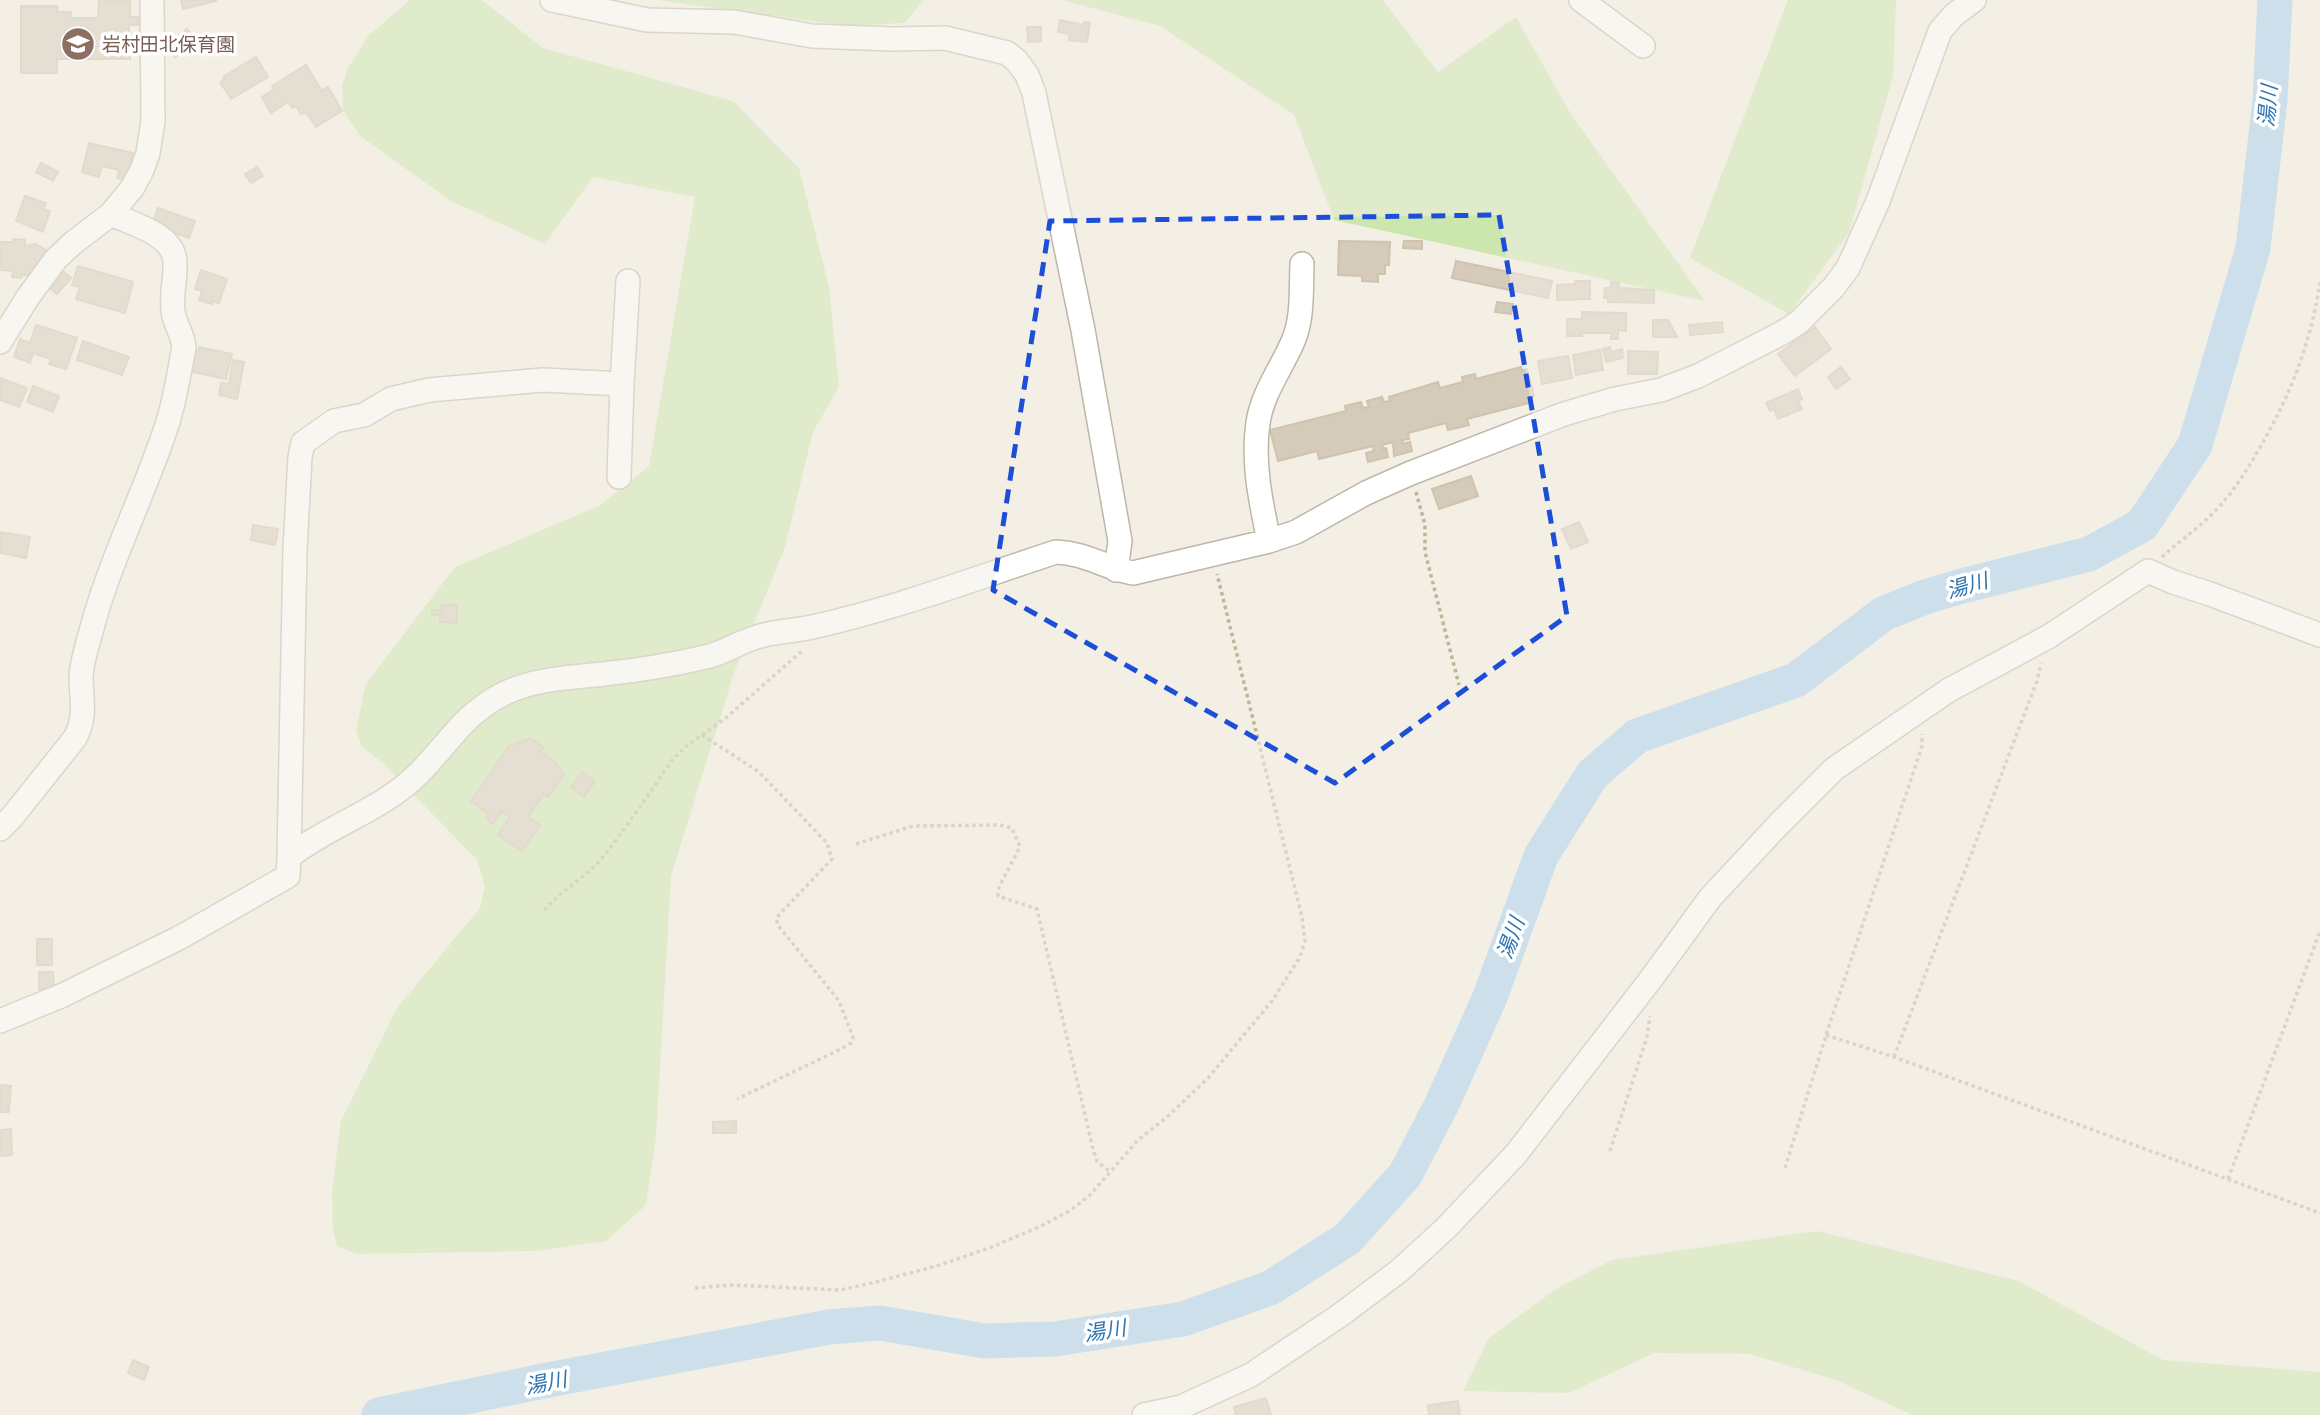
<svg xmlns="http://www.w3.org/2000/svg" width="2320" height="1415" viewBox="0 0 2320 1415" font-family="'Nunito Sans','Noto Sans JP',sans-serif">
  <rect width="100%" height="100%" fill="#f3efe5"/>
  <path fill="#cbe7ad" d="M410 0H482L543 48 733 101 799 168 829 287 839 387 813 432 785 547 734 673 671 876 656 1137 646 1205 606 1241 535 1251 356 1254 337 1246 333 1229 332 1192 341 1121 397 1008 480 908 485 886 477 860 383 763 362 747 356 730 366 684 455 567 599 506 649 466 695 197 593 177 545 244 451 201 360 136 343 110 342 86 348 68 369 35Z
    M656 0H924L904 23 848 26Z
    M1062 0H1383L1438 72 1516 17 1572 116 1705 301 1334 220 1294 115 1160 26Z
    M1788 0H1896L1893 76 1849 233 1789 314 1690 258Z
    M1817 1231 2019 1281 2163 1360 2320 1372V1415H1912L1836 1380 1750 1354 1654 1353 1569 1393 1463 1391 1489 1338 1559 1287 1612 1260Z"/>
  <g fill="none" stroke-linecap="round" stroke-linejoin="round">
    <path stroke="#a1cdf0" stroke-width="35" d="M379 1415 543 1381 829 1327 880 1323 985 1341 1055 1339 1183 1319 1270 1288 1347 1239 1405 1175 1442 1104 1490 997 1541 856 1592 775 1637 736 1796 680 1883 614 1925 597 1962 586 2089 554 2142 525 2195 445 2253 248 2270 100 2275 0"/>
  </g>
  <path fill="#d4cbbb" stroke="#cfc3ae" stroke-width="2" d="M99 0H130V17H138V25H129V42H135V53L130 52V59H57V73H21V6H57V12H71V18H98Z
    M181 0H216V1L183 9Z
    M1060 20 1084 25V22L1090 23 1087 42 1069 40 1070 34 1058 32Z
    M1027 27H1041V41L1028 42Z
    M187 29 197 41 175 57 166 44Z
    M256 57 268 77 231 99 220 82 225 79 223 77Z
    M306 65 322 91 328 87 342 111 316 127 306 112 301 114 296 106 292 108 288 102 271 113 262 97 274 89 272 86Z
    M89 143 133 153 126 180 117 178 119 170 102 166 99 177 82 172Z
    M41 163 58 172 53 181 36 172Z
    M257 167 263 176 251 183 245 174Z
    M25 196 46 203 43 209 50 211 43 232 16 221Z
    M158 208 195 221 189 238 166 230 167 227 153 222Z
    M13 239 25 240V246L35 244 50 252 34 276 21 275V278L12 277 13 271 0 270V242H13Z
    M1339 241 1390 242 1389 265H1385V274H1378V282L1362 281V276L1338 275Z
    M1404 241H1422V249L1403 248Z
    M1456 261 1552 281 1548 298 1452 278Z
    M78 266 133 282 125 313 76 299 80 287 72 285Z
    M201 270 227 279 219 303 213 301 212 304 199 300 202 291 195 289Z
    M64 272 71 278 57 294 51 289Z
    M1575 281H1590V299L1557 300V285L1575 284Z
    M1611 282 1619 283V288L1654 290V303L1608 302V298H1604L1605 288H1611Z
    M1497 302 1513 304 1511 314 1495 312Z
    M1582 312 1626 313V331L1618 330V339H1611V333H1582V336H1567V319H1582Z
    M1653 320H1668L1677 337H1653Z
    M1722 322 1723 332 1690 335 1689 325Z
    M36 325 77 338 66 369 49 364 51 359 33 353 30 363 14 357 20 339 30 343Z
    M1815 327 1831 349 1795 376 1778 354Z
    M83 341 129 357 122 375 77 360Z
    M199 347 232 354 226 379 188 371 192 352 198 353Z
    M1610 347 1611 352 1622 349 1623 358 1606 362 1603 349Z
    M1600 350 1603 370 1576 375 1573 355Z
    M1628 351 1658 352 1657 374H1628Z
    M1568 356 1572 378 1542 384 1538 361Z
    M233 360 244 362 237 399 219 395 221 383 229 384Z
    M1521 367 1522 371 1527 369 1534 396 1528 398 1529 403 1467 419 1469 425 1448 430 1446 423 1408 433 1409 439 1402 440 1403 444 1410 442 1412 451 1394 456 1393 442 1382 445 1383 449 1386 448 1388 457 1368 462 1366 453 1374 451 1373 446 1319 459 1317 451 1278 461 1270 430 1346 411 1345 406 1361 402 1363 408 1369 407 1367 401 1382 397 1384 402 1390 401 1389 397 1438 382 1440 388 1463 382 1462 377 1475 374 1476 379Z
    M1841 367 1850 379 1836 389 1828 377Z
    M0 378 27 388 19 407 1 400Z
    M33 386 59 396 53 412 27 402Z
    M1798 389 1802 399 1798 401 1802 409 1778 419 1774 409 1770 411 1766 403Z
    M1471 476 1478 496 1439 509 1432 489Z
    M1579 522 1588 542 1571 549 1562 529Z
    M253 525 278 529 275 545 251 540Z
    M0 532 30 537 26 558 0 553Z
    M441 605H457V623L440 622V615H432V610H441Z
    M531 738 543 747 540 751 553 760 564 775 548 797 544 794 528 817 540 825 522 851 498 835 510 817 502 811 493 824 486 818 489 814 471 801 509 746Z
    M582 772 595 781 584 797 571 787Z
    M37 939H52V965H37Z
    M39 972H53L54 989H39Z
    M0 1085 11 1086 9 1112H0Z
    M736 1121V1133H713V1122Z
    M11 1129 12 1155 0 1156V1130Z
    M133 1360 149 1367 144 1380 128 1373Z
    M1266 1398 1271 1415H1236L1234 1407Z
    M1458 1401 1460 1415H1429L1428 1405Z"/>
  <g fill="none" stroke-linecap="round" stroke-linejoin="round">
    <g stroke="#beb7a8" stroke-width="26">
      <path id="minor" d="M552 0 647 20 734 22 812 36 892 39 945 38 1007 53 1017 61 1027 75 1034 93 1083 330 1120 541 1116 570
        M1581 0 1643 46
        M0 342 28 297 56 259 73 243 111 214 133 187 142 170 148 153 153 121 152 0
        M619 477 622 384
        M1269 541C1261 503 1252 462 1258 423 1262 393 1283 366 1294 339 1303 317 1301 287 1302 264
        M0 829 12 817 75 738C87 715 81 700 81 676 82 659 89 641 93 624 112 556 145 492 167 425 175 400 179 373 184 347 183 334 174 323 173 311 171 294 176 277 175 261 173 234 132 224 111 214
        M289 857 295 549 300 457 303 443 334 421 364 415 391 399 429 390 543 380 622 384 628 281
        M0 1021 61 996 179 938 288 876 289 857C329 825 381 811 418 774 448 745 462 715 503 694 537 677 574 678 611 673 642 670 675 664 706 657 724 653 741 641 760 636 777 631 795 631 812 627 895 609 976 578 1056 552 1086 553 1105 568 1133 573L1269 541 1296 532 1366 493 1411 473 1564 414 1615 399 1661 390 1698 376 1782 333 1799 322 1833 288 1848 268 1878 201 1940 31 1954 15 1974 0
        M1144 1415 1181 1407 1251 1375 1339 1316 1399 1271 1446 1228 1516 1154 1651 979 1710 898 1779 824 1834 769 1949 690 2048 637 2148 571 2173 582 2210 594 2320 635"/>
    </g>
    <path stroke="#c0b499" stroke-width="3.5" stroke-dasharray="3.5 3.5" stroke-linecap="butt" d="M1416 492 1425 525V552L1459 685
      M2162 557C2179 541 2199 528 2215 511 2233 493 2247 470 2259 449 2290 396 2311 343 2320 282
      M702 735 759 772 827 843 832 859 777 917V924L839 1001 853 1037 851 1043 841 1049 737 1099
      M856 844 913 826 1000 825 1012 828 1020 847 999 887 998 896 1037 909 1093 1149 1097 1162 1111 1172
      M544 910C562 890 585 878 602 858 627 827 650 792 673 759L688 745 727 717 803 650
      M1826 1035 1894 1057 2320 1213
      M1894 1057 2037 681 2041 663
      M1610 1151 1647 1037 1650 1016
      M1785 1168 1826 1035 1922 746V734
      M2228 1179 2320 931
      M695 1288 732 1285 840 1290 872 1283 940 1265 992 1247 1043 1225 1071 1210 1090 1195 1138 1140 1167 1117 1208 1078 1272 1001 1300 957 1305 942 1302 917 1217 574"/>
    <use href="#minor" stroke="#fff" stroke-width="23"/>
  </g>
  <path d="M0 0H2320V1415H0ZM1499 215 1567 616 1335 783 993 590 1050 221Z" fill="#f3efe5" fill-opacity=".55" fill-rule="evenodd"/>
  <path fill="none" stroke="#1d4ed8" stroke-width="5" stroke-dasharray="14 9" stroke-linejoin="round" d="M1499 215 1567 616 1335 783 993 590 1050 221Z"/>
  <defs>
    <g id="school-disc" transform="scale(1.75)"><circle r="9.5" fill="#8d6e63" stroke="#fff"/><path d="M0-5L7-2L0 1L-7-2ZM-4 1L0 2.5L4 1V4Q0 6-4 4Z" fill="#fff"/></g>
  </defs>
  <g fill-rule="evenodd">
    <use href="#school-disc" x="78" y="44"/>
  </g>
  <g text-anchor="middle" stroke-width="7" stroke-linejoin="round" paint-order="stroke">
    <g font-size="19" fill="#785e54" stroke="#fff" text-anchor="start">
      <text x="102" y="51">岩村田北保育園</text>
    </g>
    <g font-size="21" font-style="italic" fill="#2e74b1" stroke="#fff">
      <text transform="translate(2268 106) rotate(-85)" y="7">湯川</text>
      <text transform="translate(1967 586) rotate(-16)" y="7">湯川</text>
      <text transform="translate(1511 938) rotate(-70)" y="7">湯川</text>
      <text transform="translate(1105 1331) rotate(-9)" y="7">湯川</text>
      <text transform="translate(546 1383) rotate(-11)" y="7">湯川</text>
    </g>
  </g>
</svg>
